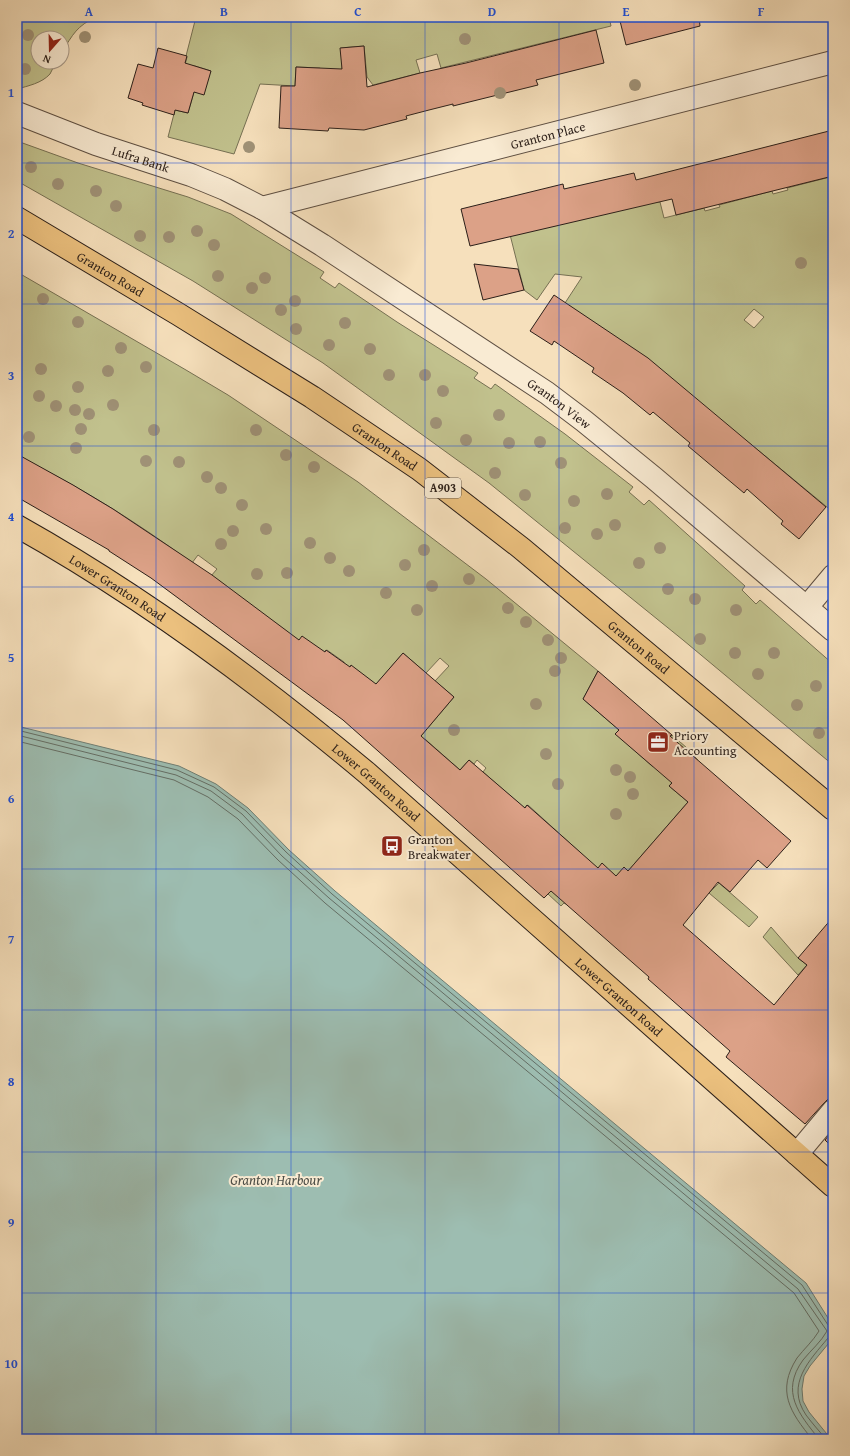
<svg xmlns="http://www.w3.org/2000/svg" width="850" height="1456" viewBox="0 0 850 1456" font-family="'Gentium Book Plus',serif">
  <rect width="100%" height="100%" fill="#f6e0bc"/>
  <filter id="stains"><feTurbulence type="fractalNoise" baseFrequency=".005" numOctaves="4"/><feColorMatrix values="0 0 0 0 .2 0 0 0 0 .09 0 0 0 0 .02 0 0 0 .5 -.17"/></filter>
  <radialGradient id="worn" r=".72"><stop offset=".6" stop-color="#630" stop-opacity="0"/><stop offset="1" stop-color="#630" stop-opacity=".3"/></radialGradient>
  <path fill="#c1c18d" stroke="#767053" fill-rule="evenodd" d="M17 17H96C77 26 73 34 62 52V38H38V62H56C54 66 52 70 50 74 42 83 28 86 17 89Z
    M196 17H609L611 26 441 68 437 54 416 60 420 73 373 85 367 77 364 46 341 48 343 89 320 68 296 67 295 86 260 84 234 154 168 137 175 110 188 113 194 92 211 71 195 66 185 65 187 57 186 56Z
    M17 141 78 163 188 197 231 214 324 272 320 278 335 288 339 283 397 322 478 373 474 378 491 389 495 384 565 434 633 487 629 492 644 505 649 500 745 586 742 590 756 604 760 600 833 664V765L683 640 489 483 323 363 193 281 17 181Z
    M833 154V512L753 446 565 303 582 277 555 274 537 300 524 290 501 199 660 202 664 218 704 208 705 211 720 207 719 205 772 191 773 194 788 190 787 188 830 177ZM754 309 764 317 754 328 744 320Z
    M17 272 186 370 228 395 358 482 486 579 598 671 583 699 619 730 616 734 653 767 667 739 672 735 694 754 693 755 698 760 690 768 686 766 669 786 688 802 628 871 624 868 616 876 602 864 566 904 564 903 561 906 548 894 583 855 528 805 524 808 483 772 486 768 477 760 474 764 469 760 460 770 425 739 419 746 415 743 454 697 435 681 449 666 440 658 426 673 403 653 373 688 345 674 344 662 327 650 321 657 211 576 217 569 198 555 192 563C137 522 79 486 17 456Z
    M719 883 758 917 749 927 709 893Z
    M771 927 798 958 807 965 798 975 763 937Z"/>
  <path fill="#9dbdb1" stroke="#6f7e74" d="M17 726 179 766 216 784 248 808 289 850 335 891 806 1283 833 1326V1338L810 1366 804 1376 802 1389 803 1401 809 1412 831 1439H17Z"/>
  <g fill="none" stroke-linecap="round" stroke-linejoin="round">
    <path stroke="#646e65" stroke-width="1" d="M17 730 177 770 214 787 246 811 286 852 332 894 802 1285 828 1325 833 1327
      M17 735 176 775 211 791 242 814 282 856 329 898 798 1289 827 1331C821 1342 811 1350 803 1360 780 1392 799 1414 819 1439
      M17 741 174 780 208 797 238 819 278 860 325 903 794 1293 819 1331C813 1341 804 1349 797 1358 776 1391 790 1412 812 1439
      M826 1439C819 1431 812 1423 806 1415 785 1384 810 1360 828 1338L833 1336"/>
  </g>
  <path fill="#dca187" stroke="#2b1f19" d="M619 17H699L700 26 626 45Z
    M596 30 604 63 536 80 538 85 453 106V104L429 110 406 116 407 119 364 130 329 128 328 131 279 128 281 86H295L296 67 342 69 340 48 364 46 367 87 420 73 466 63Z
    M158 48 187 56 185 63 211 71 204 95 194 92 188 113 175 110 174 115 142 105 143 103 128 98 138 64 153 68Z
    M833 130V176L676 215 672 199 470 246 461 209 563 184 564 189 634 173 636 180Z
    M474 264 518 269 524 290 483 300Z
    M554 295 648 358 826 507 799 539 781 524 783 521 747 489 744 493 688 446 690 443 653 412 650 415 623 393 592 372 594 368 554 341 552 345 530 331Z
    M17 454 73 485 113 509 212 575 299 640 302 636 325 652 326 650 350 667 351 665 376 684 403 653 454 697 421 736 460 770 469 760 525 808 527 805 598 868 602 863 616 876 624 867 628 871 688 802 669 786 672 783 615 734 619 730 583 699 598 671 672 735 670 736 791 841 767 868 758 860 730 892 718 882 683 925 774 1005 807 965 798 958 833 917V1099H828L824 1103 805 1124 726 1057 730 1051 648 979 649 977 551 891 544 898 343 720 151 578 109 551V550L17 497Z
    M833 1130V1148L825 1140Z"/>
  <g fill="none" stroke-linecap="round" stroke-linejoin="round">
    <g stroke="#5e4f42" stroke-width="24">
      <g id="minor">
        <path id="s1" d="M17 113 96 144 191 175 225 189 262 208 322 245 547 393 584 421 654 478 833 630"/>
        <path id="s2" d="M262 208 833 62"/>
        <path d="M807 607 833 576"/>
        <path d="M797 1154 833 1111"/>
      </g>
    </g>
    <g stroke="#2b1f19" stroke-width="24">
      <g id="major">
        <path id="s3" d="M17 218 178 314 312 397 419 469 521 548 833 809"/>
        <path id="s4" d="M17 526C142 596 257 681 367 773L833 1186"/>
      </g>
    </g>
    <use href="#minor" stroke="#f9ebd3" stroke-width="22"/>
    <use href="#major" stroke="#ebc07e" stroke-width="22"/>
  </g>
  <g fill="#9f9176">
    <circle cx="28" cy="35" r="6"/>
    <circle cx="85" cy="37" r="6"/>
    <circle cx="465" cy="39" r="6"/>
    <circle cx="25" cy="69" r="6"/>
    <circle cx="635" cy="85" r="6"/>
    <circle cx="500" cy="93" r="6"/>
    <circle cx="249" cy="147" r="6"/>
    <circle cx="31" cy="167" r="6"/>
    <circle cx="58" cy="184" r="6"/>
    <circle cx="96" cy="191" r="6"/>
    <circle cx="116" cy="206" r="6"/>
    <circle cx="197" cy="231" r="6"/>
    <circle cx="140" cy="236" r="6"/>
    <circle cx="169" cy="237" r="6"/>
    <circle cx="214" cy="245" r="6"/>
    <circle cx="801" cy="263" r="6"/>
    <circle cx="218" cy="276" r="6"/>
    <circle cx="265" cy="278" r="6"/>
    <circle cx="252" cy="288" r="6"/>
    <circle cx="43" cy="299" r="6"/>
    <circle cx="295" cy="301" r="6"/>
    <circle cx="281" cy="310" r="6"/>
    <circle cx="78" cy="322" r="6"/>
    <circle cx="345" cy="323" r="6"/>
    <circle cx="296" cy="329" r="6"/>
    <circle cx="329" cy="345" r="6"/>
    <circle cx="121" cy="348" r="6"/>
    <circle cx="370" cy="349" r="6"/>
    <circle cx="146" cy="367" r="6"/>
    <circle cx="41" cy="369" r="6"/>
    <circle cx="108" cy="371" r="6"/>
    <circle cx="389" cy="375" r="6"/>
    <circle cx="425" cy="375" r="6"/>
    <circle cx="78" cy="387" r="6"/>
    <circle cx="443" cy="391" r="6"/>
    <circle cx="39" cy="396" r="6"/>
    <circle cx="113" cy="405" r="6"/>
    <circle cx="56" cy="406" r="6"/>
    <circle cx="75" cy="410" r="6"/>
    <circle cx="89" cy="414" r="6"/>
    <circle cx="499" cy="415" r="6"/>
    <circle cx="436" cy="423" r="6"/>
    <circle cx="81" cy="429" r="6"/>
    <circle cx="154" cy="430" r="6"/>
    <circle cx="256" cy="430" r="6"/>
    <circle cx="29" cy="437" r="6"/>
    <circle cx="466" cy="440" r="6"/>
    <circle cx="540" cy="442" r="6"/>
    <circle cx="509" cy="443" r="6"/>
    <circle cx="76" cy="448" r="6"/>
    <circle cx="286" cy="455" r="6"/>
    <circle cx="146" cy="461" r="6"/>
    <circle cx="179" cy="462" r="6"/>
    <circle cx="561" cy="463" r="6"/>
    <circle cx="314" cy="467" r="6"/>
    <circle cx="495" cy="473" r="6"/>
    <circle cx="207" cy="477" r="6"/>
    <circle cx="221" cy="488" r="6"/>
    <circle cx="607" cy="494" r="6"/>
    <circle cx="525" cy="495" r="6"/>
    <circle cx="574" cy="501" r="6"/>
    <circle cx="242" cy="505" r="6"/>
    <circle cx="615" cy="525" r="6"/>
    <circle cx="565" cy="528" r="6"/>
    <circle cx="266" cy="529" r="6"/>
    <circle cx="233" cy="531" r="6"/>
    <circle cx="597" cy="534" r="6"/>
    <circle cx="310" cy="543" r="6"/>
    <circle cx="221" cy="544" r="6"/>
    <circle cx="660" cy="548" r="6"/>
    <circle cx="424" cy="550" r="6"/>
    <circle cx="330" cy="558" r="6"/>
    <circle cx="639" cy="563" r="6"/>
    <circle cx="405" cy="565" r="6"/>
    <circle cx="349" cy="571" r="6"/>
    <circle cx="287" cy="573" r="6"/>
    <circle cx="257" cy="574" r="6"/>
    <circle cx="469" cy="579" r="6"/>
    <circle cx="432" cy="586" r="6"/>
    <circle cx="668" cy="589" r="6"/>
    <circle cx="386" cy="593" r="6"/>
    <circle cx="695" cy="599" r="6"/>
    <circle cx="508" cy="608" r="6"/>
    <circle cx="417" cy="610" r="6"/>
    <circle cx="736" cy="610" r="6"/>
    <circle cx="526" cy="622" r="6"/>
    <circle cx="700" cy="639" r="6"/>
    <circle cx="548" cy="640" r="6"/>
    <circle cx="735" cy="653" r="6"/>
    <circle cx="774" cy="653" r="6"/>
    <circle cx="561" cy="658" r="6"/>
    <circle cx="555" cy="671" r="6"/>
    <circle cx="758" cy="674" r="6"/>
    <circle cx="816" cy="686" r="6"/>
    <circle cx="536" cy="704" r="6"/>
    <circle cx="797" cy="705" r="6"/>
    <circle cx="454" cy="730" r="6"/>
    <circle cx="819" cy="733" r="6"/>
    <circle cx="546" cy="754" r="6"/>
    <circle cx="616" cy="770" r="6"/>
    <circle cx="630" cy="777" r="6"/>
    <circle cx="558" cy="784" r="6"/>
    <circle cx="633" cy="794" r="6"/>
    <circle cx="616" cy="814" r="6"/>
  </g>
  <path fill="none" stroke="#1d4ed8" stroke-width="1" stroke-opacity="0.55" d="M156 17V1439M291 17V1439M425 17V1439M559 17V1439M694 17V1439M17 163H833M17 304H833M17 446H833M17 587H833M17 728H833M17 869H833M17 1010H833M17 1152H833M17 1293H833"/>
  <defs>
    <g id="office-square" transform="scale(1.15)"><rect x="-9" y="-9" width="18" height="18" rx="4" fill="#8f2418" stroke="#f9ebd3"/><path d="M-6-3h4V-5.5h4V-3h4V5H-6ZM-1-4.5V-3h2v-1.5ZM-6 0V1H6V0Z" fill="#fff"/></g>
    <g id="bus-square" transform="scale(1.15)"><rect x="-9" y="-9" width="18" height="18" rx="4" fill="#8f2418" stroke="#f9ebd3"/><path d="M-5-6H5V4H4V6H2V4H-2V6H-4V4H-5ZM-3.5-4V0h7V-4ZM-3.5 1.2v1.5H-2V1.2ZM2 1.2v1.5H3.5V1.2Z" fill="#fff"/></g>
  </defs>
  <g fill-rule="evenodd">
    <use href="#office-square" x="658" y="742"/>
    <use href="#bus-square" x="392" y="846"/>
  </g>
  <g text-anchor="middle" stroke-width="4" stroke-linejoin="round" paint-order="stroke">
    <rect fill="#f9ebd3" stroke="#695c51" stroke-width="1" x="425" y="478" width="36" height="20" rx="3"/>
    <g font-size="12" font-weight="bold" fill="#2b1f19">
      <text x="443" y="492">A903</text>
    </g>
    <g font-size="13" fill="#2b1f19" stroke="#f9ebd3">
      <text dy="5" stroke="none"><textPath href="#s2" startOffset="295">Granton Place</textPath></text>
      <text dy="5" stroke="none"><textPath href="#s1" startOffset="132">Lufra Bank</textPath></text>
      <text dy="5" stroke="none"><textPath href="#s3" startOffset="109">Granton Road</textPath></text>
      <text dy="5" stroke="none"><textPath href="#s1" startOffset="619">Granton View</textPath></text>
      <text dy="5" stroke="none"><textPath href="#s3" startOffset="433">Granton Road</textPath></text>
      <text dy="5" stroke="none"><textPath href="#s4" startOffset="118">Lower Granton Road</textPath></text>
      <text dy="5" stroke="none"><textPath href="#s3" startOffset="757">Granton Road</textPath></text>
      <text dy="5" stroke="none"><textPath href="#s4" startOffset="442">Lower Granton Road</textPath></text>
      <text dy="5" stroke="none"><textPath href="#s4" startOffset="766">Lower Granton Road</textPath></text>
    </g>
    <g font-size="13" fill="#2b1f19" stroke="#f9ebd3" text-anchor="start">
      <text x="674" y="740">Priory<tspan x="674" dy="15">Accounting</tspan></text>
      <text x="408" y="844">Granton<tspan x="408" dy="15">Breakwater</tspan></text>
    </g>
    <g font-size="14" font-style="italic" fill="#4d4e47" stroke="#f9ebd3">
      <text x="276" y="1185">Granton Harbour</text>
    </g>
  </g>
  <rect width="850" height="1456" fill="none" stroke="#f6e0bc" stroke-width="44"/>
  <g transform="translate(50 50) rotate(200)"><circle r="19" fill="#f9ebd3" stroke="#a79989"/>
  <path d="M0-3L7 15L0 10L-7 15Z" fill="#8f2418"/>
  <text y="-6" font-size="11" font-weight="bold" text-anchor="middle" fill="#2b1f19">N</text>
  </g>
  <rect x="22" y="22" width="806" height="1412" fill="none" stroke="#1d4ed8" stroke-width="1.5"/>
  <g font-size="13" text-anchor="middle" font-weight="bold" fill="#1d4ed8">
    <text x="89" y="16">A</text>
    <text x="224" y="16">B</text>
    <text x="358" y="16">C</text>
    <text x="492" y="16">D</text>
    <text x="626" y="16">E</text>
    <text x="761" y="16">F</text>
    <text x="11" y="97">1</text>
    <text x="11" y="238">2</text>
    <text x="11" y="380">3</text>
    <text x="11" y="521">4</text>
    <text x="11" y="662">5</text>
    <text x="11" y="803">6</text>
    <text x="11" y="944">7</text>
    <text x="11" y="1086">8</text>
    <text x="11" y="1227">9</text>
    <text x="11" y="1368">10</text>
  </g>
  <rect width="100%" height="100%" filter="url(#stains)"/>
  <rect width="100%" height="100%" fill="url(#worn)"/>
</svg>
